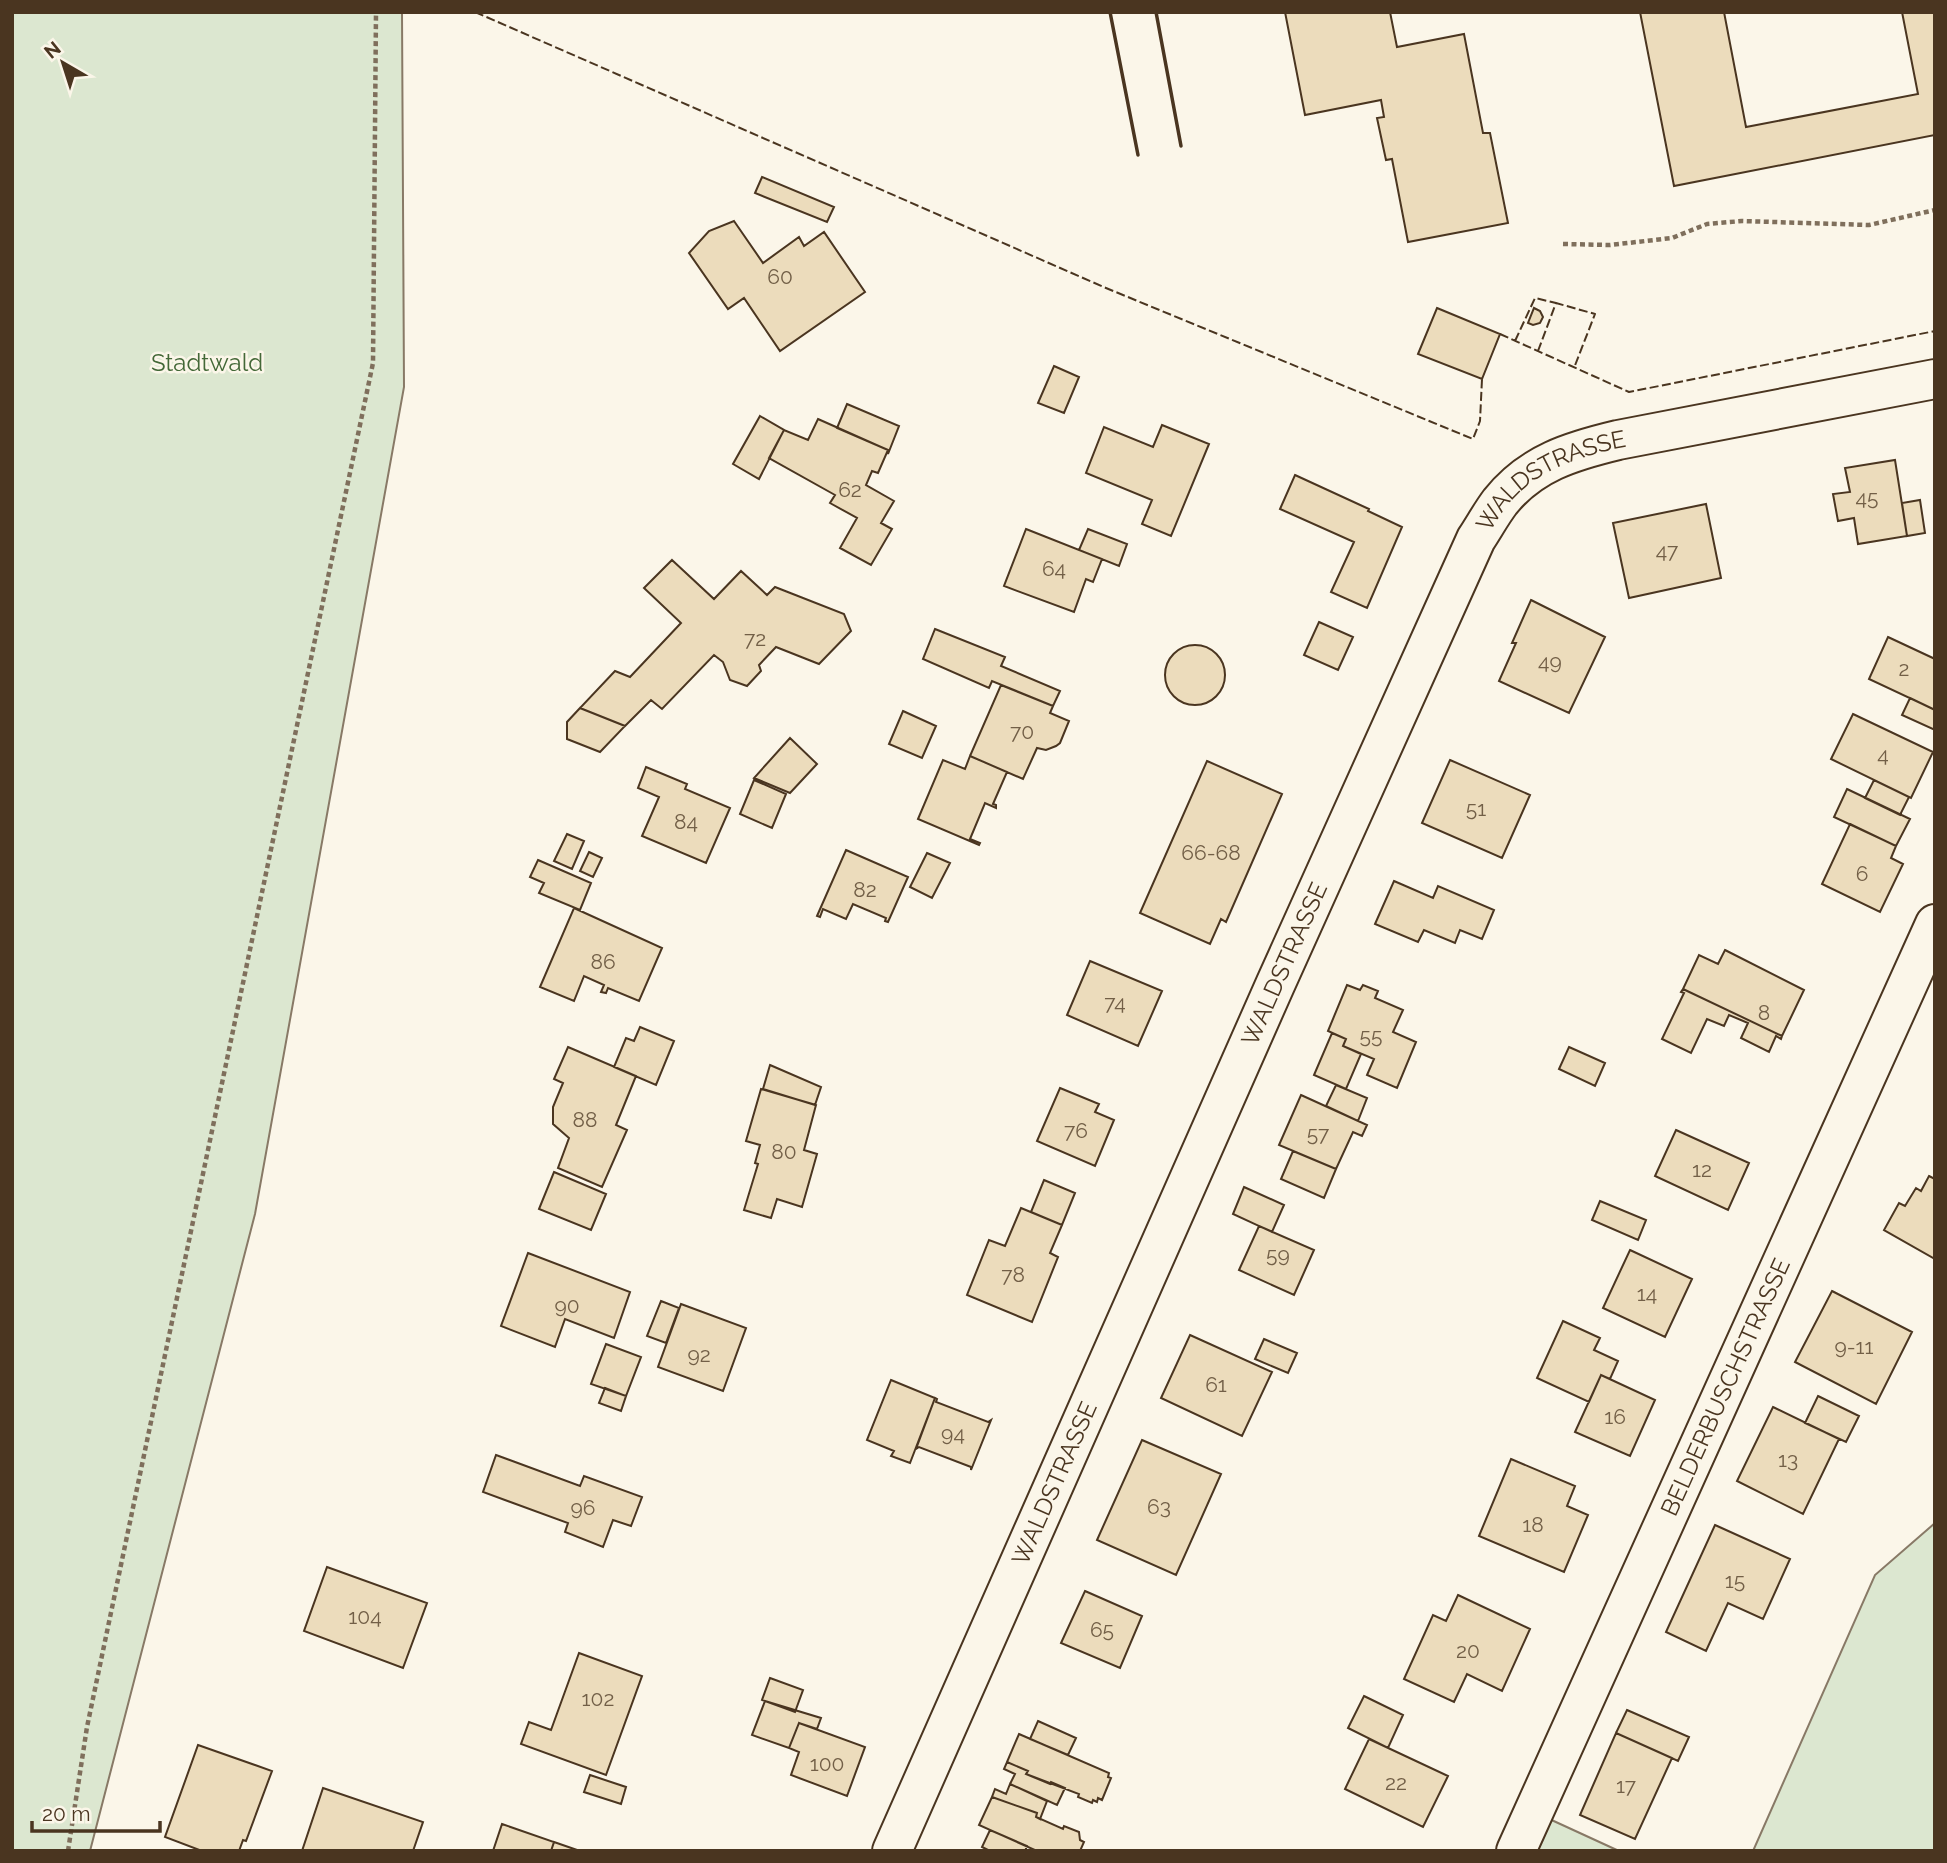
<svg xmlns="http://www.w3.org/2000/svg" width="1947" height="1863" viewBox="0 0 1947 1863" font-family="Raleway,sans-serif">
  <rect width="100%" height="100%" fill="#fbf6e9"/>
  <path fill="#dce7d0" stroke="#887966" stroke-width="2" d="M12 12H402L404 387 255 1214 90 1851H12Z
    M1935 1523V1851H1753L1875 1575Z
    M1545 1817 1619 1851H1531Z"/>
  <path fill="#ecdcbc" stroke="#4a3520" stroke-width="2" d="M1285 12H1390L1397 47 1464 34 1483 133H1490L1508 223 1408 242 1392 159 1386 160 1377 118 1384 117 1381 100 1305 115Z
    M1640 12H1724L1746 127 1918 94 1902 12H1935V135L1674 186Z
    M762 177 834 207 827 222 755 193Z
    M734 221 763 263 799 237 804 246 824 232 865 292 780 351 744 298 728 309 689 253 709 231Z
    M1437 308 1500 334 1482 379 1418 354Z
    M1534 308 1540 311 1543 317 1540 323 1533 325 1528 323Z
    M1054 366 1079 377 1064 413 1038 403Z
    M847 404 899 426 888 454V450L837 428Z
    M760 416 784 430 759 479 733 464Z
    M818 419 888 450 878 473 872 471 866 485 894 501 881 523 892 529 871 565 840 548 857 518 830 503 835 495 769 458 784 430 808 440Z
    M1162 425 1209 444 1171 536 1142 524 1152 500 1086 473 1104 427 1153 447Z
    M1895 460 1907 536 1858 544 1854 518 1838 521 1833 494 1850 492 1845 468Z
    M1295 475 1369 509 1368 511 1402 527 1367 608 1331 592 1354 542 1280 509Z
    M1920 500 1925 533 1907 536 1902 503Z
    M1706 504 1721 578 1629 598 1613 523Z
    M1026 529 1102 559 1093 582 1086 579 1074 612 1004 586Z
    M1088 529 1127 544 1119 566 1079 550Z
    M672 560 714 599 741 571 767 595 775 587 844 614 851 631 819 664 776 647 759 665 761 671 747 686 730 680 723 662 714 655 662 709 651 700 625 726 580 708 615 671 630 677 681 623 644 588Z
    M1531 600 1605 637 1569 713 1499 681 1516 643H1512Z
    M1319 622 1353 637 1338 670 1304 655Z
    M935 629 1005 657 1001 666 1060 691 1053 706 992 681 989 688 923 659Z
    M1888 637 1935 659V710L1869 679Z
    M1165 675a30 30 0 1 1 60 0a30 30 0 1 1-60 0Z
    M1001 685 1053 706 1050 713 1069 721 1060 743 1056 746 1046 750 1037 748 1023 779 970 756Z
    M1910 698 1935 710V730L1902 715Z
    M580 708 625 726 600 752 567 739V722Z
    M903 711 936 726 922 758 889 744Z
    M1853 714 1933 752 1911 798 1831 759Z
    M790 738 817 764 790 793 754 778Z
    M970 756 1007 772 993 804 996 805V808L985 803 970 839 980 843 979 845 918 819 943 760 965 769Z
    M1450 760 1530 795 1502 858 1422 823Z
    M1207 761 1282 794 1226 922 1221 919 1210 944 1140 913Z
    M646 767 687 784 685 789 730 808 706 863 642 836 659 797 638 788Z
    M754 780 786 794 772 828 740 814Z
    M1874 780 1909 797 1900 815 1865 798Z
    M1847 789 1910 819 1896 846 1834 817Z
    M1850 824 1896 846 1891 858 1903 864 1880 912 1822 884Z
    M567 834 584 841 572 869 554 861Z
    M846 850 908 877 888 922 885 921 886 918 853 904 846 919 823 909 820 917 817 916Z
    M589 852 602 858 593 877 580 871Z
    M927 853 950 863 932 898 910 887Z
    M538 860 591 883 580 910 539 893 544 883 530 877Z
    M1394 881 1433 898 1438 886 1494 910 1482 939 1460 930 1455 943 1424 930 1418 942 1375 924Z
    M574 908 662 948 639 1001 608 988 606 993 601 992 604 985 584 976 574 1001 540 987Z
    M1725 950 1804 990 1782 1036 1683 989 1699 955 1718 964Z
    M1090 961 1162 991 1138 1046 1067 1015Z
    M1347 985 1360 990 1363 985 1378 991 1375 998 1403 1010 1393 1032 1416 1042 1397 1088 1367 1075 1374 1059 1343 1046 1346 1039 1328 1031Z
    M1683 989 1782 1036 1781 1039 1776 1036 1769 1052 1741 1038 1748 1023 1729 1015 1724 1026 1707 1019 1691 1053 1662 1039 1684 993 1681 992Z
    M640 1027 674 1041 656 1085 614 1067 626 1038 634 1041Z
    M1332 1033 1346 1039 1343 1046 1361 1054 1346 1089 1314 1075Z
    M568 1047 636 1076 616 1125 627 1130 602 1187 558 1168 569 1138 553 1124V1107L563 1083 554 1079Z
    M1569 1047 1605 1063 1595 1086 1559 1069Z
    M770 1065 821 1087 815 1105 763 1089Z
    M1336 1085 1367 1098 1358 1121 1326 1106Z
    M1060 1088 1099 1104 1095 1112 1114 1120 1095 1166 1037 1141Z
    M761 1089 816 1105 804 1150 817 1154 802 1207 777 1199 771 1218 744 1210 758 1164 755 1163 760 1145 746 1141Z
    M1301 1095 1367 1125 1362 1136 1353 1132 1336 1169 1279 1145Z
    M1676 1130 1749 1163 1728 1210 1655 1176Z
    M1293 1151 1336 1169 1324 1198 1281 1179Z
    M554 1172 606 1194 591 1230 539 1209Z
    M1929 1176 1935 1179V1259L1884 1230 1899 1203 1905 1206 1916 1188 1921 1191Z
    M1044 1180 1075 1193 1062 1225 1031 1212Z
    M1244 1187 1284 1205 1272 1232 1233 1214Z
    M1600 1201 1646 1220 1638 1240 1592 1220Z
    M1021 1208 1062 1225 1050 1253 1058 1257 1032 1322 967 1295 989 1240 1005 1246Z
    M1259 1226 1314 1250 1294 1295 1239 1270Z
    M1630 1250 1692 1279 1665 1337 1603 1308Z
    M528 1253 630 1292 614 1338 565 1319 555 1347 501 1326Z
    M1832 1291 1912 1332 1876 1404 1795 1362Z
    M661 1301 679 1308 666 1343 647 1336Z
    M681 1304 746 1328 723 1391 658 1367Z
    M1563 1321 1600 1338 1594 1350 1618 1361 1610 1379 1601 1375 1589 1402 1537 1378Z
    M1190 1335 1272 1372 1242 1436 1161 1398Z
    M1264 1339 1297 1353 1288 1373 1255 1359Z
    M606 1344 641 1357 626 1396 591 1384Z
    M1601 1375 1655 1400 1630 1456 1575 1432Z
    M891 1380 935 1398 910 1463 891 1456 894 1451 867 1440Z
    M605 1388 626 1396 621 1411 599 1403Z
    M1818 1396 1859 1416 1846 1442 1805 1423Z
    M935 1398 937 1399 936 1402 988 1422 991 1420 971 1470V1467L919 1447 916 1449Z
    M1773 1407 1839 1439 1803 1514 1737 1481Z
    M1142 1440 1221 1474 1176 1575 1097 1540Z
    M496 1455 580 1486 584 1476 642 1497 631 1526 613 1520 603 1547 565 1532 568 1523 483 1492Z
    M1511 1459 1575 1486 1567 1506 1588 1515 1564 1572 1479 1536Z
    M1715 1525 1790 1559 1763 1619 1728 1603 1706 1651 1666 1632Z
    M327 1567 427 1603 403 1668 304 1631Z
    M1085 1591 1142 1616 1120 1668 1061 1643Z
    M1458 1595 1530 1629 1502 1691 1467 1674 1454 1702 1404 1679 1433 1615 1446 1621Z
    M579 1653 642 1676 606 1775 521 1744 529 1722 551 1730Z
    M770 1678 803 1690 795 1712 762 1700Z
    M1364 1696 1403 1715 1388 1748 1348 1728Z
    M765 1701 821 1718 817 1729 799 1723 789 1748 752 1735Z
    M1627 1710 1689 1737 1678 1761 1616 1733Z
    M1038 1721 1076 1738 1068 1755 1030 1739Z
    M799 1723 865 1747 847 1796 791 1775 799 1752 789 1748Z
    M1616 1733 1672 1758 1635 1839 1580 1815Z
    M1019 1734 1109 1773 1108 1777 1111 1778 1102 1800 1098 1798 1097 1802 1093 1800 1092 1803 1078 1797 1079 1794 1026 1774 1028 1771 1007 1762Z
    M1369 1739 1448 1776 1423 1827 1345 1789Z
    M198 1745 272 1771 246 1841 243 1840 239 1851H202L165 1837Z
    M1007 1762 1028 1771 1026 1774 1050 1784 1051 1782 1065 1788 1057 1805 1010 1784 1015 1774 1004 1769Z
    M590 1775 626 1787 621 1804 584 1792Z
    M1010 1784 1047 1801 1040 1819 1036 1817 1037 1813 992 1797 995 1789 1006 1794Z
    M323 1788 423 1822 413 1851H302Z
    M992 1797 1037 1813 1036 1817 1063 1829 1064 1826 1079 1832 1080 1840 1084 1842 1080 1851H1037L979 1825Z
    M502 1824 554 1842 551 1851H493Z
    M990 1830 1027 1846 1025 1851H990L982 1847Z
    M554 1842 580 1851H551Z"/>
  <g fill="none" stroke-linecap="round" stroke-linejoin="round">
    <g stroke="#4a3520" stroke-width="42">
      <g id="minor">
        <path id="s1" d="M892 1851 1275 985 1476 539C1484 527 1491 514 1500 502 1531 463 1572 451 1618 440L1935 379"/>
        <path id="s2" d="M1516 1851 1935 924"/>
      </g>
    </g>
    <path stroke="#7f6f5c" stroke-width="4.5" stroke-dasharray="5 3.5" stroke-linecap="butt" d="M1563 244 1610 245 1672 238 1707 224 1742 221 1869 225 1935 210
      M68 1851 87 1727 373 363 376 12"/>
    <use href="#minor" stroke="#fbf6e9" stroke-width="38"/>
    <path stroke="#4a3520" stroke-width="2" stroke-dasharray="9 3.5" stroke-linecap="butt" d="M475 12 1106 288 1473 439 1480 421 1482 379
      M1500 334 1629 392 1935 331
      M1515 341 1535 298 1556 303
      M1538 351 1556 303 1595 314 1574 368"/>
    <path stroke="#4a3520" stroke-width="3.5" d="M1110 12 1138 155
      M1156 12 1181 146"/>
  </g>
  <g text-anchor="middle" stroke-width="5" stroke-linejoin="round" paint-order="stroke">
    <g font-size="21" fill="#725f47">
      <text x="780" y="284">60</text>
      <text x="850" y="497">62</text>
      <text x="1867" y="505">45</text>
      <text x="1667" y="558">47</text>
      <text x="1054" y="576">64</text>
      <text x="755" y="646">72</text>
      <text x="1550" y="669">49</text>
      <text x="1904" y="676">2</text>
      <text x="1022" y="739">70</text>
      <text x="1883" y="762">4</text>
      <text x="1476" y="816">51</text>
      <text x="686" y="829">84</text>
      <text x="1211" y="860">66-68</text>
      <text x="1862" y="881">6</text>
      <text x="865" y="897">82</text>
      <text x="603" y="969">86</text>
      <text x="1115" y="1010">74</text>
      <text x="1764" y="1020">8</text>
      <text x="1371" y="1043">55</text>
      <text x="585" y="1127">88</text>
      <text x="1076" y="1138">76</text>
      <text x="1318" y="1141">57</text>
      <text x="784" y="1159">80</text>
      <text x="1702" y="1177">12</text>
      <text x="1278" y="1262">59</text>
      <text x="1013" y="1282">78</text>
      <text x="1647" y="1301">14</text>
      <text x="567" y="1313">90</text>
      <text x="1854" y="1354">9-11</text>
      <text x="699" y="1362">92</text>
      <text x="1216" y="1392">61</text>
      <text x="1615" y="1424">16</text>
      <text x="953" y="1441">94</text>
      <text x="1788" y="1467">13</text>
      <text x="1159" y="1514">63</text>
      <text x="583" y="1515">96</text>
      <text x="1533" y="1532">18</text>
      <text x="1735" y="1588">15</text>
      <text x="365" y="1624">104</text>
      <text x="1102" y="1637">65</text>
      <text x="1468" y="1658">20</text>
      <text x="598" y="1706">102</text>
      <text x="827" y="1771">100</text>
      <text x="1396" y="1790">22</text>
      <text x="1626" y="1793">17</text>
    </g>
    <g font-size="24" fill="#436837" stroke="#fbf6e9">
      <text x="207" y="371">Stadtwald</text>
    </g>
    <g font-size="24" fill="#4a3520" stroke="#fbf6e9">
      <text dy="8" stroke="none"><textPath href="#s1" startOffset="1536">WALDSTRASSE</textPath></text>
      <text dy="8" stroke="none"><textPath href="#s1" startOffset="970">WALDSTRASSE</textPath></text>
      <text dy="8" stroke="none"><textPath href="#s2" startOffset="509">BELDERBUSCHSTRASSE</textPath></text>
      <text dy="8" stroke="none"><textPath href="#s1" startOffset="402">WALDSTRASSE</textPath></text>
    </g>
  </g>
  <rect width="1947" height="1863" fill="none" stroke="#4a3520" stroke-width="28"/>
  <g transform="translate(63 63) rotate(321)" stroke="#fbf6e9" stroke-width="5" paint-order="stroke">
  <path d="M0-5L12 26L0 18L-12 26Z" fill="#4a3520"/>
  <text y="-10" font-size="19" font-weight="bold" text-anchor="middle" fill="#4a3520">N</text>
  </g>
  <path d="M32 1821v10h128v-10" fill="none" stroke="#4a3520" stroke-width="3.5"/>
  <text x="42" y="1821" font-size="21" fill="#4a3520" stroke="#fbf6e9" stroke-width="5" paint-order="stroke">20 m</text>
</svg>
